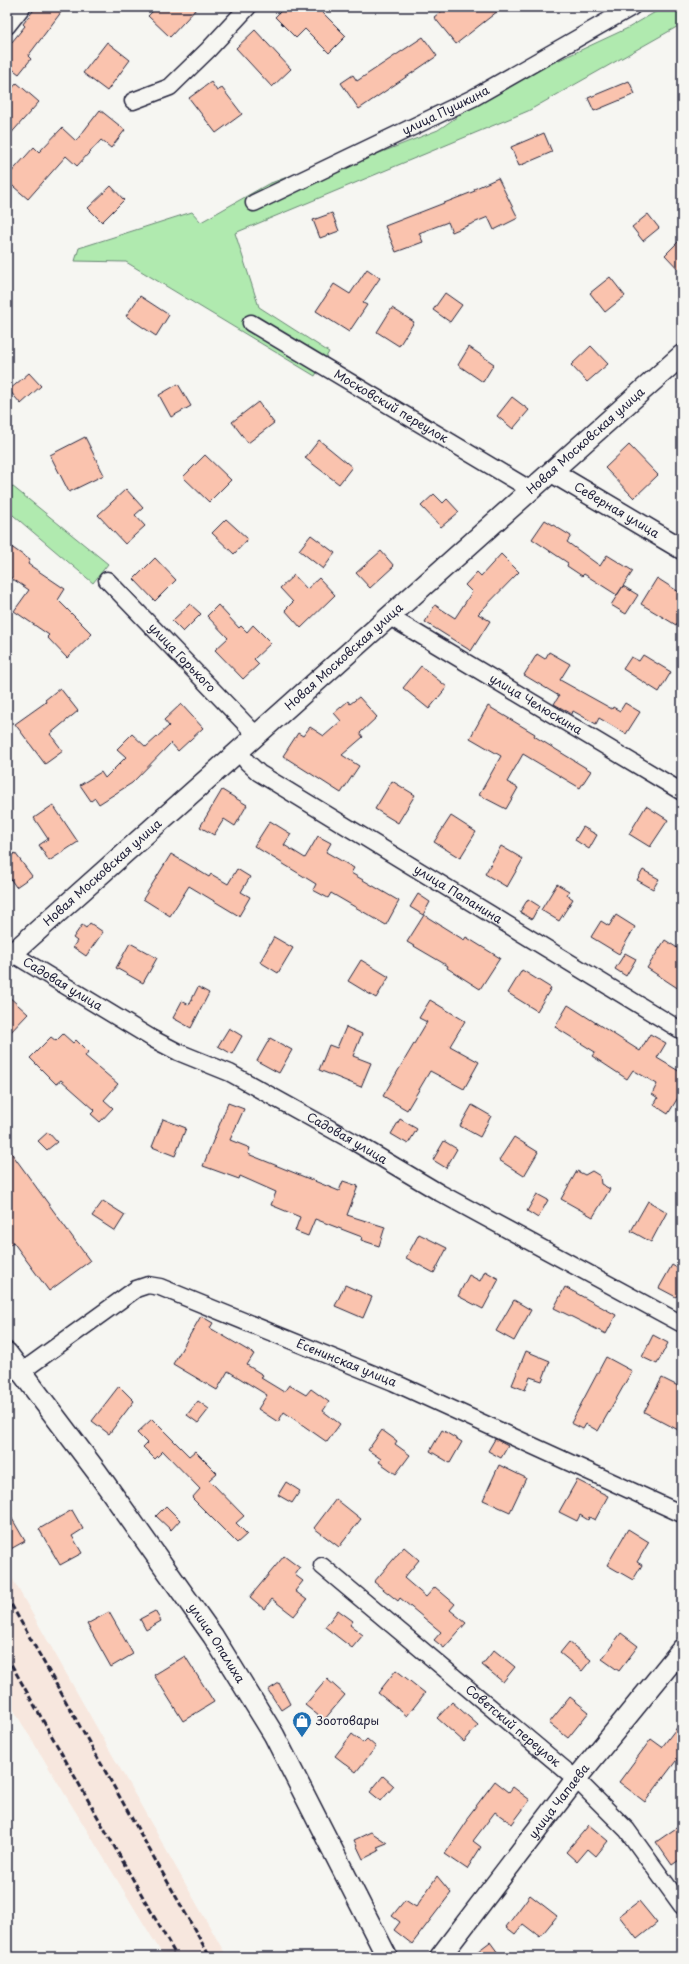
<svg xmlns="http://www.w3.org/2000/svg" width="689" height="1964" viewBox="0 0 689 1964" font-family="'Playpen Sans',sans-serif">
  <rect width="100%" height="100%" fill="#f6f6f2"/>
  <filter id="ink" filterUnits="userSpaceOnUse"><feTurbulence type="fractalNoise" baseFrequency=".025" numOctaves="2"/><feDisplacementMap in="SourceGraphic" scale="8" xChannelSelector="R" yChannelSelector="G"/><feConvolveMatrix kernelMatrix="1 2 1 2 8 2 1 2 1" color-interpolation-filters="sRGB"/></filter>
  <g filter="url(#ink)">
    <path fill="#f7e7de" d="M7 1569 194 1899 227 1957H164L7 1699Z"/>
    <path fill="#b0eaaf" stroke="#698675" d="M664 7H682V24L528 111 235 233 259 307 329 352 315 376 126 262 75 261 79 248 192 212 201 222 268 184 339 158 372 156 438 130 497 89 628 28Z
      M7 482 108 564 93 583 7 510Z"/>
    <path fill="#fac3ae" stroke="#22223b" d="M36 7H65L28 56 31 59 19 74 7 65V48L25 26 23 24Z
      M157 7H198L170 37 148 16Z
      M285 7H317L346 36 329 53 305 29 296 38 275 17Z
      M447 7H503L456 44 434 17Z
      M255 30 291 69 272 87 236 48Z
      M423 37 437 56 359 109 341 83 353 75 357 81Z
      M107 42 130 60 107 91 83 73Z
      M629 81 635 94 594 111 588 98Z
      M211 82 217 91 222 88 242 114 216 133 189 98Z
      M17 83 39 102 7 138V94Z
      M100 110 125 130 111 148 101 140 77 166 66 156 28 199 7 181V177L34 147 39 152 62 128 76 141Z
      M544 133 552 152 519 166 511 147Z
      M498 178 518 218 494 230 488 217 452 232 448 222 419 233 423 242 396 252 385 226 475 191 474 189Z
      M111 186 124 200 102 222 88 208Z
      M332 213 339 231 320 238 313 220Z
      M648 214 659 228 643 241 632 227Z
      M682 238V273L665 255Z
      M367 269 380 278 363 303 367 305 349 332 316 311 334 284 350 294Z
      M610 277 625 296 605 312 590 293Z
      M445 293 462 305 450 322 433 310Z
      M140 296 169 315 156 336 126 316Z
      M392 308 414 322 399 346 377 332Z
      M591 346 608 364 587 382 571 365Z
      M469 347 494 364 483 382 458 365Z
      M29 373 41 386 21 404 9 390Z
      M178 384 191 406 171 417 159 395Z
      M512 397 529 410 513 429 497 416Z
      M258 402 274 423 248 443 232 422Z
      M85 437 104 475 69 492 50 455Z
      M319 440 352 467 339 484 305 458Z
      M629 445 658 475 634 498 605 468Z
      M205 455 231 480 209 502 183 477Z
      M126 489 143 508 135 515 145 526 125 544 98 515Z
      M434 494 443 503 447 499 459 512 441 527 421 506Z
      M226 519 248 539 234 554 212 533Z
      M545 520 571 536 567 542 600 566 607 555 633 571 617 595 584 574 582 576 567 566 568 563 532 539Z
      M311 535 335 553 323 569 299 550Z
      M7 544 30 560 28 564 65 589 58 600 92 634 67 658 47 637 49 635 14 611 29 590 7 575Z
      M381 551 394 566 370 588 356 573Z
      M501 554 519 572 478 614 490 621 471 651 425 622 435 605 455 618 472 592 465 585 477 572 481 576Z
      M155 558 176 580 155 601 134 579Z
      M294 575 307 589 319 578 335 595 301 628 285 610 293 602 280 588Z
      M657 578 682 594V615L676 625 641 604Z
      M623 586 638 595 626 614 611 605Z
      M190 604 201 614 183 632 172 621Z
      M218 605 239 628 241 626 247 632 253 625 271 643 254 659 259 664 243 679 215 650 228 638 207 616Z
      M549 652 570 664 560 680 612 709 613 707 620 711 625 703 640 712 626 734 599 718 596 724 573 711 572 714 554 704 559 696 524 675 537 654 545 659Z
      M643 655 671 672 659 692 623 669 631 657 639 661Z
      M421 666 447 687 429 709 403 688Z
      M60 688 78 711 50 734 63 751 45 764 15 724 46 702 45 700Z
      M359 697 377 717 360 733 363 737 342 755 359 766 341 793 283 756 298 733 303 736 310 727 324 736 341 721 334 713 348 701 350 704Z
      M181 704 203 728 178 751 171 743 132 783 99 804 95 798 91 801 80 785 101 772 105 778 126 757 117 749 132 734 146 747 169 726 164 720Z
      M488 706 535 734 534 736 591 771 580 788 523 754 507 782 518 788 506 809 479 795 501 756 470 738Z
      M392 781 415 795 398 823 375 809Z
      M222 790 247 805 235 826 224 819 214 835 200 827Z
      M53 805 78 842 49 861 39 845 48 839 34 818Z
      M646 806 668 820 650 847 629 834Z
      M451 816 476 832 460 858 434 842Z
      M270 821 291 834 284 845 305 858 318 836 331 843 326 852 354 868 351 873 399 901 386 925 331 893 328 898 313 890 316 884 254 846Z
      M583 827 597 835 589 849 575 840Z
      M501 846 523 859 507 887 485 874Z
      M15 853 32 876 16 887 7 874V859Z
      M171 854 209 877 211 874 228 884 237 869 250 877 241 892 250 897 239 916 189 886 170 916 143 899Z
      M643 870 659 879 653 889 637 880Z
      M557 884 569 891 567 895 573 899 559 921 541 910Z
      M418 894 430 902 423 915 410 907Z
      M528 899 539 906 532 919 520 912Z
      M424 915 464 940 466 937 500 958 480 989 447 968 448 966 407 942Z
      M616 915 635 927 619 954 591 937 601 921 609 926Z
      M90 923 103 932 86 956 73 947 77 941 73 938 82 925 86 928Z
      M274 937 293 948 278 973 260 962Z
      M665 940 682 951V991L647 968Z
      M130 943 157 958 143 983 116 968Z
      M625 953 636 959 626 976 615 969Z
      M361 960 389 977 376 998 348 981Z
      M522 970 551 988 537 1011 508 993Z
      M198 987 209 993 191 1028 173 1018 182 1001 189 1005Z
      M7 995 28 1014 7 1036Z
      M430 1000 465 1021 450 1046 479 1062 464 1089 430 1071 407 1110 383 1096 427 1022 419 1018Z
      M568 1005 640 1051 650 1034 666 1043 657 1058 682 1073V1091L668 1114 654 1105 658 1098 652 1094 657 1084 633 1070 627 1079 592 1056 595 1052 555 1027Z
      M346 1027 362 1034 353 1056 371 1063 361 1087 319 1070 329 1045 337 1048Z
      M229 1028 242 1036 232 1054 218 1046Z
      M63 1034 73 1043 76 1040 88 1052 85 1056 118 1084 104 1100 113 1108 100 1122 91 1114 95 1110 61 1080 56 1084 30 1058 51 1037 56 1041Z
      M270 1038 292 1050 279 1073 257 1061Z
      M228 1103 244 1109 230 1140 250 1148 248 1154 339 1191 343 1181 358 1186 347 1215 385 1227 379 1246 361 1240 362 1237 315 1219 308 1236 295 1231 300 1217 271 1205 276 1192 240 1176 239 1179 203 1166Z
      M472 1105 491 1116 480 1137 460 1126Z
      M163 1119 186 1128 175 1156 152 1147Z
      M400 1119 417 1129 408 1144 391 1134Z
      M48 1132 57 1142 47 1150 38 1141Z
      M514 1137 538 1152 524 1176 499 1160Z
      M444 1141 457 1149 446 1168 433 1160Z
      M7 1147 90 1261 49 1291 13 1242 7 1247Z
      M577 1171 585 1175 592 1171 600 1176 601 1184 610 1189 593 1217 561 1199Z
      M537 1194 548 1200 538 1218 527 1211Z
      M103 1201 125 1215 115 1231 92 1216Z
      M648 1201 667 1212 651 1242 631 1231Z
      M419 1234 447 1248 434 1273 406 1258Z
      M672 1265 682 1271V1285L676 1297 659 1288Z
      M485 1271 499 1279 483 1309 458 1296 469 1275 480 1281Z
      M345 1285 372 1297 363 1318 335 1306Z
      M565 1287 616 1315 606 1334 554 1308Z
      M514 1300 531 1310 514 1341 496 1331Z
      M201 1316 213 1323 210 1328 254 1354 247 1365 263 1375 261 1378 284 1392 289 1385 306 1395 311 1389 329 1402 323 1411 340 1424 327 1442 284 1412 278 1422 258 1409 267 1395 228 1371 217 1390 173 1364Z
      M653 1335 668 1343 657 1364 642 1357Z
      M526 1351 550 1361 542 1381 530 1377 525 1390 512 1385Z
      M606 1357 632 1371 598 1431 586 1424 583 1429 571 1423Z
      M662 1378 682 1388V1432L644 1412Z
      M119 1386 134 1401 109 1434 92 1421Z
      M198 1401 209 1409 198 1423 187 1415Z
      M152 1419 189 1456 195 1451 217 1473 209 1480 244 1516 236 1523 247 1534 237 1543 192 1498 200 1489 163 1451 155 1459 143 1447 147 1443 137 1433Z
      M382 1430 397 1441 395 1444 410 1455 396 1474 379 1462 381 1459 368 1450Z
      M442 1430 462 1442 450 1463 430 1451Z
      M495 1439 508 1446 501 1458 488 1451Z
      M499 1465 526 1478 510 1512 483 1500Z
      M577 1480 608 1496 595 1520 589 1517 588 1520 580 1515 577 1521 559 1512Z
      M286 1482 300 1491 292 1503 278 1495Z
      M336 1499 361 1519 339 1547 314 1528Z
      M166 1506 180 1520 171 1530 156 1516Z
      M7 1510 25 1541 7 1551Z
      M72 1510 83 1529 72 1536 82 1553 60 1565 39 1529Z
      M628 1529 649 1542 637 1562 642 1565 633 1580 607 1565Z
      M404 1547 419 1560 404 1578 426 1597 435 1587 455 1604 450 1610 466 1623 444 1648 434 1640 441 1632 400 1598 398 1601 374 1582Z
      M284 1556 300 1568 295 1575 303 1581 295 1591 307 1600 294 1616 272 1599 264 1609 250 1597Z
      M338 1610 353 1621 350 1625 363 1635 352 1648 325 1627Z
      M155 1611 161 1621 146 1630 140 1619Z
      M109 1612 133 1654 111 1667 87 1624Z
      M621 1633 638 1646 619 1671 602 1659Z
      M569 1642 591 1660 582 1671 560 1653Z
      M494 1650 515 1667 503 1682 482 1665Z
      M185 1656 214 1702 183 1721 154 1675Z
      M396 1670 425 1693 407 1716 378 1693Z
      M327 1679 345 1695 324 1720 305 1705Z
      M279 1683 290 1704 281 1710 268 1690Z
      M570 1697 589 1712 568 1738 549 1723Z
      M452 1702 478 1725 464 1742 437 1718Z
      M682 1721V1753L645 1802 619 1782 651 1739 662 1747Z
      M352 1734 363 1743 367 1739 376 1747 356 1772 335 1756Z
      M383 1776 394 1786 381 1801 370 1792Z
      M495 1781 509 1792 513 1787 530 1800 512 1824 495 1812 473 1841 481 1847 467 1869 445 1854 468 1820 467 1818Z
      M682 1824V1858L672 1865 656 1842Z
      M589 1825 608 1841 596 1856 588 1849 577 1862 566 1852Z
      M371 1832 387 1843 377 1847 379 1851 363 1859 354 1840Z
      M437 1876 451 1893 412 1944 394 1930 400 1922 392 1916 405 1900 416 1907Z
      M530 1895 557 1916 540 1937 523 1924 515 1934 506 1927Z
      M639 1901 657 1923 637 1939 619 1916Z
      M490 1942 501 1957H470Z"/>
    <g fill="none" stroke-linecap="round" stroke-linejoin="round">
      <g stroke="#22223b" stroke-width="19">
        <g id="minor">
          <path d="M7 26 22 7"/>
          <path d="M133 101 170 87 208 50 248 7"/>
          <path id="s1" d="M254 203 473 98 632 7"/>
          <path id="s2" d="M251 323 531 490"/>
          <path id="s3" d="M107 580 257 736"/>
          <path id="s4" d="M390 617 682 792"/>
          <path id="s5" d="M239 751 247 762 259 773 682 1031"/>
          <path id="s6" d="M13 954 153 1039 178 1052 230 1073 356 1143 440 1193 682 1324"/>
          <path id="s7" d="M21 1372 136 1289 148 1285 160 1287 393 1382 682 1514"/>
          <path id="s8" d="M322 1566 576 1779 627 1830 682 1906"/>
        </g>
      </g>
      <g stroke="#22223b" stroke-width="23">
        <g id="tertiary">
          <path id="s9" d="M552 472 682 549"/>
          <path id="s10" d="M7 958 682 355"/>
          <path id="s11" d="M7 1353 97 1472 213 1636 274 1735 387 1957"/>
          <path id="s12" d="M440 1957 576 1779 682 1649"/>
        </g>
      </g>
      <use href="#minor" stroke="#f6f6f2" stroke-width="16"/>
      <use href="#tertiary" stroke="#f6f6f2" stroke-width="20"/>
      <path stroke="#22223b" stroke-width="3" stroke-dasharray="6 3" stroke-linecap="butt" d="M7 1597 210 1957
        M7 1657 177 1957"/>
    </g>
  </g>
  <defs>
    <g id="shop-pin" transform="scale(1)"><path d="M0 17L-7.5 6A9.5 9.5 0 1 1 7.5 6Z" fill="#1f6fb2" stroke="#f6f6f2"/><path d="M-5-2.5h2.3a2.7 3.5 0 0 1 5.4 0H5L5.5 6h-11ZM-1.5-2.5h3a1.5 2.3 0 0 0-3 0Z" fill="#fff"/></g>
  </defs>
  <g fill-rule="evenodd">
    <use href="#shop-pin" x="302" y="1721"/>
  </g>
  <g text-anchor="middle" stroke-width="3" stroke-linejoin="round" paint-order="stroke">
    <g font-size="12" fill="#22223b" stroke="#f6f6f2">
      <text dy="4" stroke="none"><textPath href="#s1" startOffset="213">улица Пушкина</textPath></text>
      <text dy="4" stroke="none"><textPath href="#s2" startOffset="163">Московский переулок</textPath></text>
      <text dy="4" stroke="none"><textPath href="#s10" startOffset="776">Новая Московская улица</textPath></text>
      <text dy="4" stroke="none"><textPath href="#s9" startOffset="75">Северная улица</textPath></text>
      <text dy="4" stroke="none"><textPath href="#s10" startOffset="452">Новая Московская улица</textPath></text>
      <text dy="4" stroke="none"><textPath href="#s3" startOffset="108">улица Горького</textPath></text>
      <text dy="4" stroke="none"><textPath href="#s4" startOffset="170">улица Челюскина</textPath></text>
      <text dy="4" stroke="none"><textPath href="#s10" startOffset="128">Новая Московская улица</textPath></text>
      <text dy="4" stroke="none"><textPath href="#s5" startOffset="263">улица Папанина</textPath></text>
      <text dy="4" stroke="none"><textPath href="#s6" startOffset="58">Садовая улица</textPath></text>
      <text dy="4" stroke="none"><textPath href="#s6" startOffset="382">Садовая улица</textPath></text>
      <text dy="4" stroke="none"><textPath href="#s7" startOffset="368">Есенинская улица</textPath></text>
      <text dy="4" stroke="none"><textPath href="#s11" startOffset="358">улица Опалиха</textPath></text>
      <text dy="4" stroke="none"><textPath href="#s8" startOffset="249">Советский переулок</textPath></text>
      <text dy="4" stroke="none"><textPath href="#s12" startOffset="196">улица Чапаева</textPath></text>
    </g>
    <g font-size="12" fill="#22223b" stroke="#f6f6f2" text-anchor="start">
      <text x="316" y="1725">Зоотовары</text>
    </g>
  </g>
  <rect width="689" height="1964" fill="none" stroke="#f6f6f2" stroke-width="24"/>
  <rect x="12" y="12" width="665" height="1940" fill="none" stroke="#22223b" stroke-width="1.5" filter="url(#ink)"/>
</svg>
